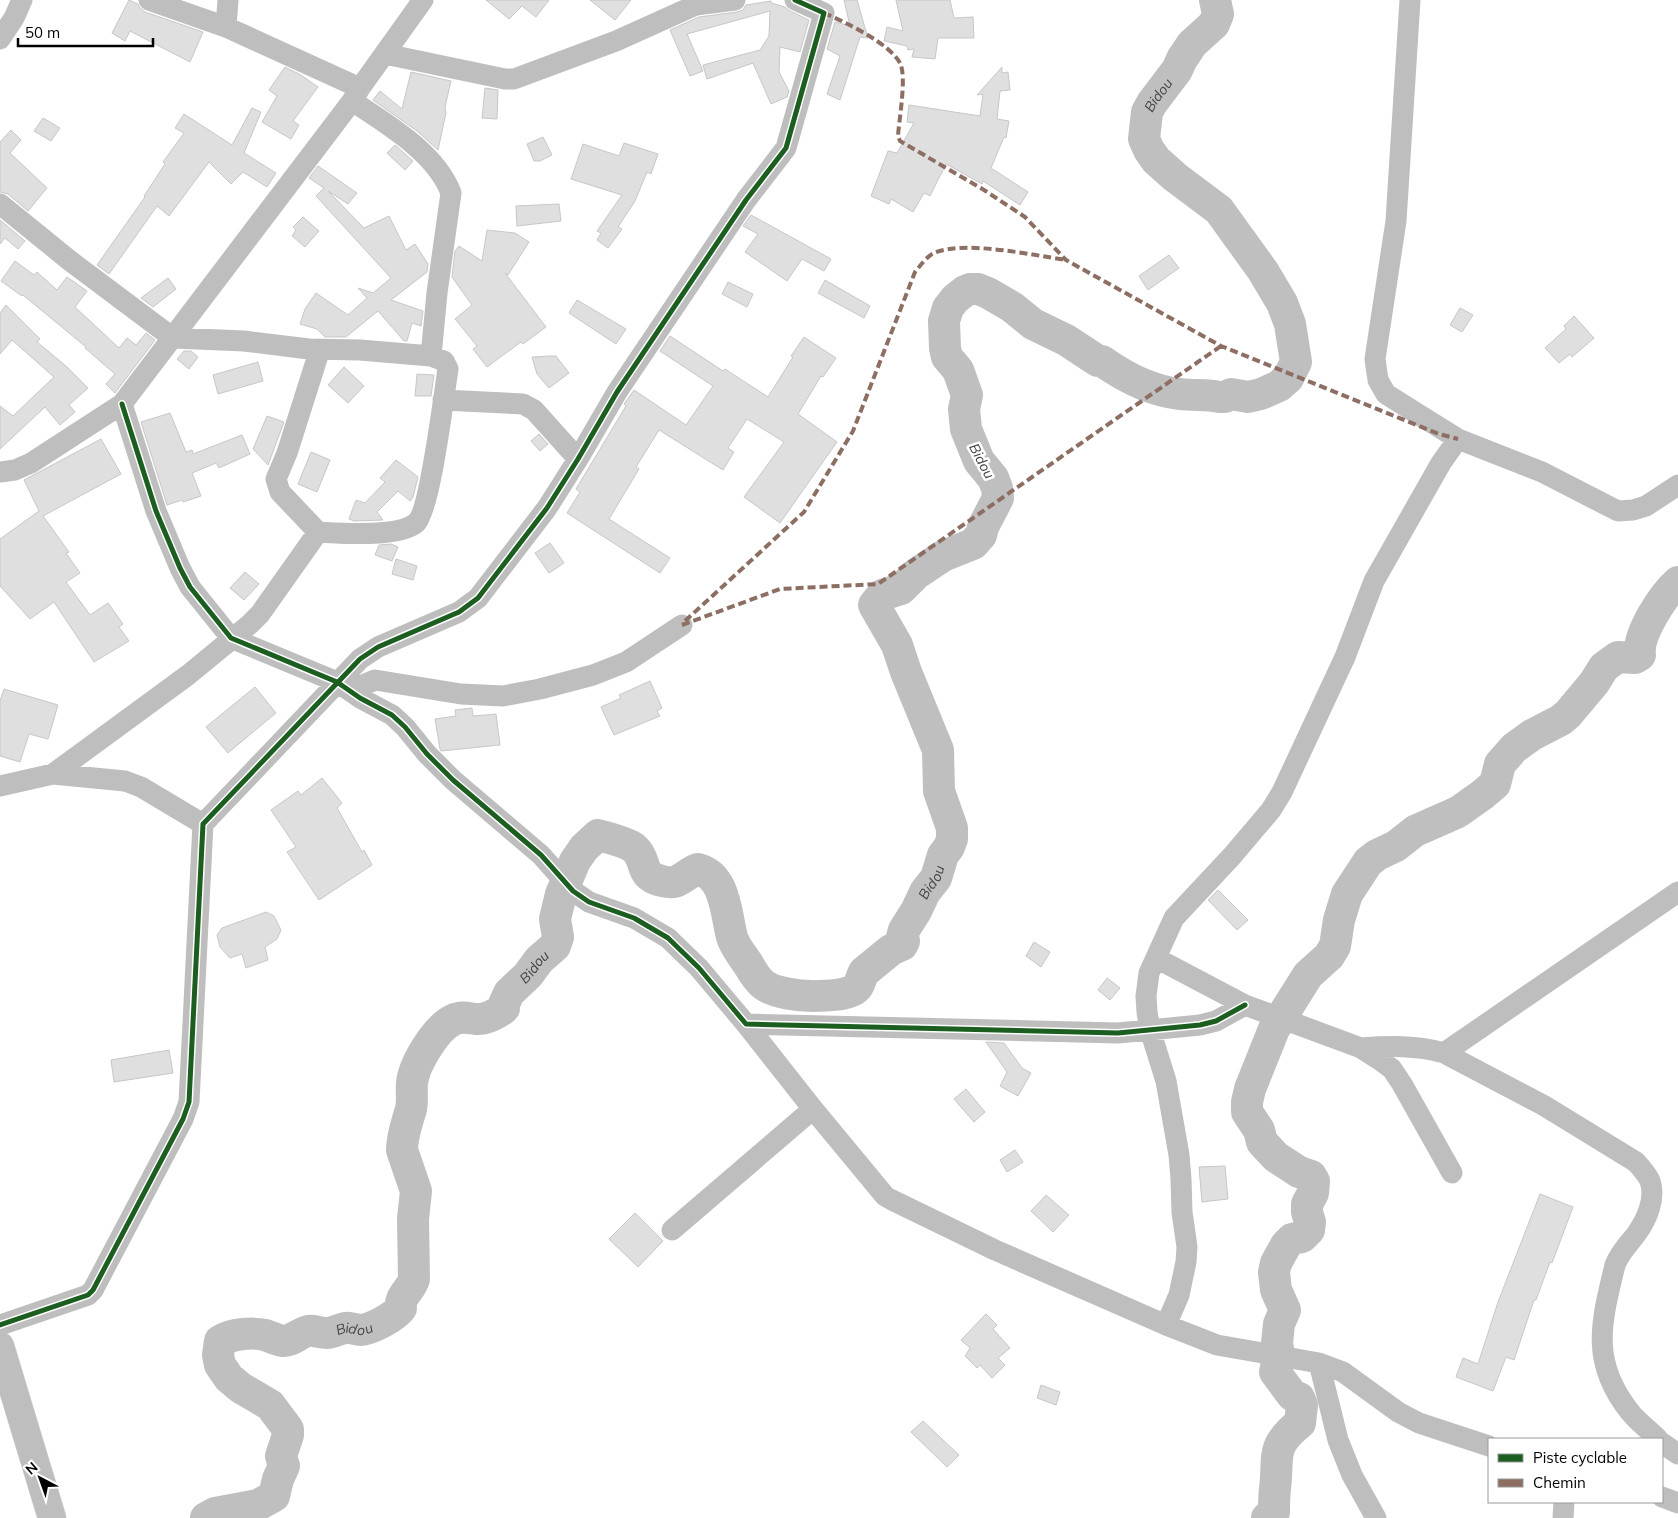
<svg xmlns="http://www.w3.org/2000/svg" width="1678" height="1518" viewBox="0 0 1678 1518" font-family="Mulish,sans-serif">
  <rect width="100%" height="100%" fill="#fff"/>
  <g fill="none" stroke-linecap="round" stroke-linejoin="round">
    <g stroke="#bfbfbf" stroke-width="32">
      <path id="s1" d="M206 1518 215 1513 258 1505 274 1496 278 1479 284 1466 281 1456 288 1435V1429L270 1405 241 1388 229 1378 220 1365 218 1355 220 1341C231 1334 251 1332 265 1335 271 1337 277 1340 283 1341 291 1342 299 1333 308 1331 314 1330 320 1333 327 1333 333 1333 339 1329 345 1328 351 1327 355 1330 361 1330 370 1330 396 1316 401 1308 399 1296 411 1290 414 1279L413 1219 416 1191 402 1150C402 1136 407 1123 411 1109 413 1100 411 1091 412 1083 414 1064 436 1028 453 1020 461 1016 468 1018 476 1019 485 1020 497 1014 504 1008V1004L509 993 528 975 539 960 555 946 558 937 555 919 561 894 575 861 584 848 598 835C608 838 626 842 634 848 649 861 637 875 662 881 666 882 670 883 674 882 682 880 689 872 698 869 726 876 726 915 732 937 735 947 742 955 748 964 752 971 757 980 764 985 775 993 799 996 812 996 823 996 852 996 858 986 861 981 861 977 864 972L891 950 902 945 904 941 902 937 904 930 916 911 925 892 936 878 943 855 949 847 952 839V828L939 791 938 750 906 672 897 645 874 605 882 595 901 589 916 574 943 556 973 544 981 535 983 527 998 498 997 488 993 478 979 461 966 429 964 409 967 395 958 370 947 357 945 348 944 321 948 308 955 299 965 291 970 289H978L988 293 1012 307 1033 324 1066 340 1098 361H1102C1126 378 1151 391 1180 394 1193 396 1207 394 1219 397H1225L1231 394 1248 397 1261 394 1279 386 1288 378 1296 362 1290 324 1282 303 1263 271 1219 210 1175 177 1156 160 1149 150 1144 139 1147 112 1152 103 1177 70 1182 59 1192 44 1214 24 1218 14 1215 0"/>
      <path d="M1267 1518 1274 1512C1274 1504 1274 1497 1275 1489 1279 1456 1270 1447 1300 1423L1302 1405 1299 1398 1292 1395 1275 1372 1279 1354 1277 1343 1279 1324 1285 1310 1276 1290 1274 1272 1276 1263 1286 1245 1292 1239 1302 1237 1309 1230 1310 1222 1307 1212V1204L1313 1193 1314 1181 1311 1176 1299 1172 1276 1157 1262 1142 1259 1130 1247 1112V1102L1250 1089 1274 1029 1308 975 1329 956 1335 946 1339 920 1347 894 1368 862 1377 855 1396 846 1415 831 1458 812 1482 795 1495 784 1500 764 1514 748 1532 735 1561 720 1568 714 1594 683 1604 667 1618 657 1635 658 1640 655C1637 635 1663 595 1678 582"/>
    </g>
  </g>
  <path fill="#dfdfdf" stroke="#c7c7c7" d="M129 0 138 4 140 8 145 12 203 32 190 62 130 31 125 41 112 33Z
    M486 0H549L536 17 522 6 509 19Z
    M590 0H631L615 20Z
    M844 0H857L868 38 860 37 840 100 827 94 840 56 827 49 835 22 850 26Z
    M896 0H950L954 18 973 17 974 38H938L935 59 912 57 914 49 908 50 907 46 884 41 887 27 903 31Z
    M771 1V3L785 7 790 11 809 20 800 52 780 47 779 72 789 91 787 97 771 104 753 63 707 79 703 65 760 50 769 36 770 11 687 34 703 71 690 76 670 30 699 17 737 12 743 10 746 5Z
    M285 67 301 75 318 87 293 121 299 125 291 139 262 122 277 96 269 90Z
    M1002 67V73L1008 72 1010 90 1000 91 997 119 1009 121 1006 138 1004 137 991 168 1028 192 1020 205 983 181 982 184 946 164 930 196 924 193 913 212 891 199 889 204 871 196 888 151 897 153 914 123 907 122 909 105 980 116 983 94 977 95Z
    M411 72 451 81 445 107 446 113 438 150 417 131 373 100 380 91 402 109Z
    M485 88 498 90 497 119 482 118Z
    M252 108 261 112 244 153 276 173 267 187 243 172 231 184 209 162 169 216 157 206 109 274 97 265 145 197 144 196 165 164 163 162 184 133 175 128 184 114 232 145Z
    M43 118 60 128 51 141 34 131Z
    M11 130 21 140 10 153 47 188 28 211 8 194 0 192V142Z
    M543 137 552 155 540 161H534L527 144Z
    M624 143 658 154 651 174 647 172 635 201 618 227 622 229 608 248 597 240 601 233 597 231 622 195 571 179 583 144 619 156Z
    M395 145 413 161 405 170 387 153Z
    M318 166 357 193 348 204 328 191 364 228 389 216 406 250 415 244 428 264 427 272 391 300 423 311 421 326 412 323 407 341H404L378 311 346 337H325L317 329 300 324 305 309 316 293 348 315 367 298 358 288 373 293 391 278 316 196 324 188 309 178Z
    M559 204 561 221 517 226 516 206Z
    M751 215 831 259 824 271 802 259 787 281 745 252 758 234 743 226Z
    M303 217 319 231 305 247 292 236 296 230 293 227Z
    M0 220 25 241 18 249 5 238 0 244Z
    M487 230 515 233 529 242 508 275 505 273 546 327 523 344 521 342 487 367 473 349 477 346 455 319 472 305 452 277 455 251 459 246 482 261Z
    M1169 255 1179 268 1148 290 1139 276Z
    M15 261 34 275 37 272 57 290 67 277 87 291 75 307 119 348 127 338 136 345 146 333 155 340 115 393 106 384 115 374 85 348 86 347 23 295 22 296 1 281Z
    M168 278 176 289 153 307 141 298Z
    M825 280 870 306 864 318 818 293Z
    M728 282 753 294 747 307 722 294Z
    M577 300 626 329 616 344 569 313Z
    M6 305 40 339 37 342 66 366 88 388 69 405 75 412 60 425 45 407 0 449V406L13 416 54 377 12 340 0 354V313Z
    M1460 308 1473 315 1462 332 1450 325Z
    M1574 316 1594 338 1572 357 1570 354 1559 363 1545 348 1566 329 1564 326Z
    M670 336 723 371 725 369 768 397 793 357 791 356 804 337 836 358 823 377 821 376 798 414 837 442 780 523 744 497 784 442 747 419 728 448 734 452 723 470 659 430 636 467 639 469 609 519 670 558 660 573 567 513 580 492 576 489 626 406 624 404 634 390 686 425 713 386 660 351Z
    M184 351H191L198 357 189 369 177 359Z
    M551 356H556L569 373 549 388 537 374 532 357Z
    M258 362 263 381 218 394 213 375Z
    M344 367 364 386 348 403 328 385Z
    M417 374 434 375 431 396H415Z
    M170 413 186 452 192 450 193 454 242 435 250 454 219 468 216 463 192 473 201 496 183 502 182 500 167 505 141 422Z
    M267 416 284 422 268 465 253 449Z
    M539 434 548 444 540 451 531 441Z
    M101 439 121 474 43 516 69 552 66 553 80 573 66 582 90 615 108 603 123 624 119 627 129 641 94 662 54 602 30 619 0 586V539L39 511 24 480Z
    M311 452 330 460 317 492 298 484Z
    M396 460 418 477 413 497 410 501 398 491 377 512 383 520 354 521 349 519 356 500 365 503 385 482 380 478Z
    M550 543 564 563 549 573 535 553Z
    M391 544 398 547 392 561 375 555 379 545Z
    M396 559 417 566 413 580 392 574Z
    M245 572 259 584 244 600 230 588Z
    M650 681 662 708 657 711 660 716 614 735 601 707 621 698 619 695Z
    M255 687 276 713 228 753 206 727Z
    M4 689 58 705 48 739 29 734 20 762 0 756V701Z
    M472 708 473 716 496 714 500 745 441 751 440 749 435 719 456 716 455 710Z
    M322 778 342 803 337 808 362 852 364 850 372 865 319 900 287 852 296 847 271 810 298 791 301 795Z
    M1218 890 1248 920 1237 930 1208 900Z
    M266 912 274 916 281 930 277 939 265 947 268 960 246 968 242 954 230 958 220 947 217 935 222 928Z
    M1034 942 1050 952 1041 967 1026 956Z
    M1107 978 1120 988 1110 1000 1098 990Z
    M986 1042 1004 1043 1022 1068 1031 1073 1018 1096 1000 1086 1007 1072Z
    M169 1050 173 1073 114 1082 111 1060Z
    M966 1089 985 1112 974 1122 954 1099Z
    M1015 1150 1023 1162 1007 1172 1000 1160Z
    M1225 1166 1228 1199 1202 1202 1199 1167Z
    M1540 1194 1573 1207 1552 1263 1550 1262 1536 1300H1534L1514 1360 1506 1357 1493 1391 1456 1377 1463 1358 1478 1364 1498 1302Z
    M1046 1195 1069 1215 1053 1232 1031 1211Z
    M635 1213 663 1241 638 1267 609 1239Z
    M986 1314 997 1325 993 1329 1010 1348 998 1358 1005 1365 992 1378 980 1365 977 1368 965 1356 970 1348 961 1340Z
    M1041 1385 1060 1392 1056 1405 1037 1398Z
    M923 1421 959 1455 947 1467 911 1432Z"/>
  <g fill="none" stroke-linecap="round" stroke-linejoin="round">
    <g stroke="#dbdbdb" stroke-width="29">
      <path id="highway" d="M0 1346 52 1518"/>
    </g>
    <path stroke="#bebebe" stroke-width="21" d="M149 0 226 27 360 88
      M1410 0 1396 221 1375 359 1378 380 1386 394 1429 421 1458 439 1542 472 1618 511 1633 510 1646 506 1678 485
      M226 27 228 0
      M0 39 14 18 22 0
      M385 54 505 79H514L616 41 696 5 735 0
      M352 101C387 124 436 153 451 193L437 293 431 356
      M0 204 69 260 173 338 244 341 309 349 360 350 431 356 444 361 448 369C444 394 430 511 416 523 398 538 340 533 318 532L280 492 276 479 287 453 320 349
      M443 400 523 404 534 410 578 459
      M122 404 156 511 180 568 190 587 231 638 337 682 360 698 392 715 405 727 427 754 453 780 541 855 573 891 589 902 634 918 668 938 699 968 746 1024 1118 1033 1200 1025 1216 1021 1245 1005
      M0 472 15 470 31 463 122 404 352 101 360 88 423 0
      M353 692 363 685 375 680 461 694 503 696 540 689 593 675 626 662 682 625
      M53 774 125 781 141 787 203 824
      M0 786 53 774 188 675 250 624 260 614 318 532
      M1156 958 1245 1005 1361 1048 1380 1060 1392 1069 1402 1084 1452 1173
      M746 1024 813 1109 885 1196 892 1200 995 1250 1166 1325 1217 1345 1319 1363 1338 1440 1352 1475 1376 1518
      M1361 1048C1390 1046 1416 1045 1444 1053L1543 1105 1636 1162C1641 1168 1647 1174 1650 1181 1656 1198 1647 1219 1637 1233 1629 1244 1620 1252 1615 1265 1601 1323 1590 1362 1630 1412 1638 1422 1649 1430 1658 1439
      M1444 1053 1678 892
      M672 1230 813 1109
      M0 1325 88 1295 93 1290 183 1119 189 1102 203 824 360 659 378 647 459 612 478 598 547 508 578 459 617 392 746 200 786 148 824 13 795 0
      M1166 1325 1179 1295 1186 1262 1187 1247 1182 1212 1181 1179 1179 1155 1166 1081 1150 1030 1147 1012 1146 996 1149 973 1174 918 1232 856 1271 810 1282 792 1345 657 1374 581 1441 463 1458 439
      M1319 1363 1343 1372 1398 1412 1419 1423 1489 1446
      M1662 1443 1678 1454
      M1662 1497 1678 1503
      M1563 1518 1564 1502"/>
    <use href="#highway" stroke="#bebebe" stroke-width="28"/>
    <path stroke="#8d6e63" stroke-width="4" stroke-dasharray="8 4" stroke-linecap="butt" d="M824 13C845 22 889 43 900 63 907 76 899 120 898 136L900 141 984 190 1025 217 1066 260 1221 346 1439 434 1458 439
      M685 621 804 512 853 431 915 272C920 266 927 256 934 253 965 240 1032 255 1066 260
      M682 625 780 589 878 584 1221 346"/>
    <g stroke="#fff" stroke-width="8">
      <path id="cycleway" d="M122 404 156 511 180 568 190 587 231 638 337 682 360 698 392 715 405 727 427 754 453 780 541 855 573 891 589 902 634 918 668 938 699 968 746 1024 1118 1033 1200 1025 1216 1021 1245 1005
        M0 1325 88 1295 93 1290 183 1119 189 1102 203 824 360 659 378 647 459 612 478 598 547 508 578 459 617 392 746 200 786 148 824 13 795 0"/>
    </g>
    <use href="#cycleway" stroke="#1b5e20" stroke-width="5"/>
  </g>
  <g text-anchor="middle" stroke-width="5" stroke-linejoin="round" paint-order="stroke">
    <g font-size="14" font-style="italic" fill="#444" stroke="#fff">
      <text dy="5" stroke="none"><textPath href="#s1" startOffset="2920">Bidou</textPath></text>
      <text transform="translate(982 461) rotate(62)" y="5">Bidou</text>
      <text dy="5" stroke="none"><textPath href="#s1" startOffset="1519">Bidou</textPath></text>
      <text dy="5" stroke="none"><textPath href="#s1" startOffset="871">Bidou</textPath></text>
      <text dy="5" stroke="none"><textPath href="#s1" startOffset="402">Bidou</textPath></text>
    </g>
  </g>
  <rect x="1488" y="1438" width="175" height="65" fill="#ffffff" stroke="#999999"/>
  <rect x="1498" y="1454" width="25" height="8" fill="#1b5e20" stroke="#999999"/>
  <text x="1533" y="1463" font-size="15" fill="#000000">Piste cyclable</text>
  <rect x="1498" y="1479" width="25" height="8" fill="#8d6e63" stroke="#999999"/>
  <text x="1533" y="1488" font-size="15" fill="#000000">Chemin</text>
  <g transform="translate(40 1478) rotate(319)" stroke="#ffffff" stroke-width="4" paint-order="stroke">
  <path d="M0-4L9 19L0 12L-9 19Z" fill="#000000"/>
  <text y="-8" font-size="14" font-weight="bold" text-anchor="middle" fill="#000000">N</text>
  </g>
  <path d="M18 38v8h135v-8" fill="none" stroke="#000000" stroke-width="2.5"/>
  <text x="25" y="38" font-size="15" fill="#000000" stroke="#ffffff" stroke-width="4" paint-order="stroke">50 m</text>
</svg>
